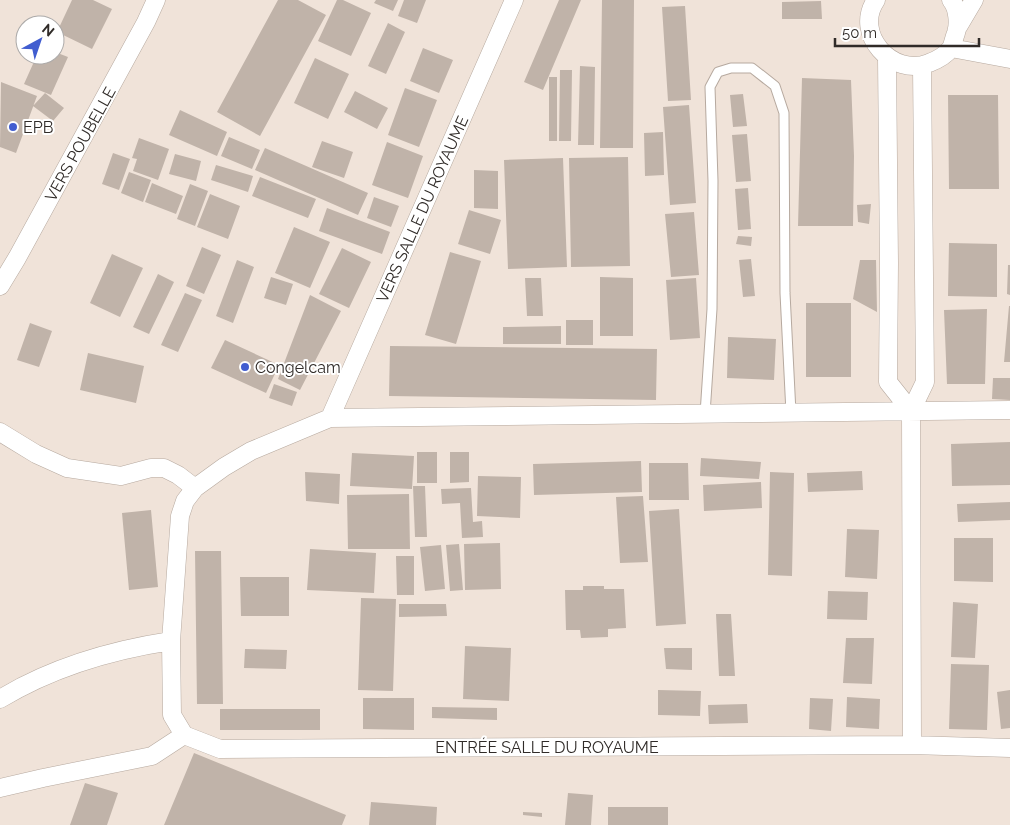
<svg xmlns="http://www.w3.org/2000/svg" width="1010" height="825" viewBox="0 0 1010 825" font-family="Raleway,sans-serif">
  <rect width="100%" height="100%" fill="#f0e3d9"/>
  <path fill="#c0b3a9" d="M72 0H93L112 9 92 49 57 32Z
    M278 0H298L326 15 260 136 217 112Z
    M337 0H343L371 13 351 56 318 41Z
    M376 0H398L393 11 374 3Z
    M404 0H426L417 23 398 16Z
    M559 0H581L543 90 524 82Z
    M602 0H634L633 148H600Z
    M821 1 822 19H782V2Z
    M685 6 691 100 668 101 662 7Z
    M388 23 405 32 386 74 368 66Z
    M423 48 453 60 439 93 410 81Z
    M55 52 68 57 51 95 24 84 37 55H55Z
    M315 58 349 74 328 119 294 103Z
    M580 66 595 67 594 145H578Z
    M560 70H572L571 141H559Z
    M549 77H557V141H549Z
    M802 78 851 80 854 156 853 226H798Z
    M1 82 37 96 16 153 0 147Z
    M405 88 437 100 419 147 388 135Z
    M355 91 388 108 377 129 344 112Z
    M45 93 64 108 53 121 33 106Z
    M743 94 747 126 733 127 730 95Z
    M948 95H998L999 189H949Z
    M689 105 696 203 670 205 663 107Z
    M180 110 227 132 217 156 169 135Z
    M663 132 664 175 645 176 644 133Z
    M747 134 751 181 736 182 732 135Z
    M229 137 260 150 252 169 221 156Z
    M139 138 169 149 158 180 133 171 137 159 132 158Z
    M322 141 353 152 344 178 312 167Z
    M387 142 423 156 408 198 372 185Z
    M265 148 368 193 358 215 255 170Z
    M113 153 130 159 119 190 102 184Z
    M175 154 201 161 196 181 169 174Z
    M628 157 630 266 571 267 569 158Z
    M563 158 567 267 508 269 504 160Z
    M216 165 253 176 248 192 211 180Z
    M474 170 498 171V209L474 208Z
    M129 172 151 180 143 202 121 193Z
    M260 177 316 199 308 218 252 196Z
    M152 183 183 196 176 214 145 202Z
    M190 184 208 191 195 226 177 219Z
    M748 188 751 229 738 230 735 189Z
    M210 194 240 206 228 239 197 227Z
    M374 197 399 206 391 227 367 218Z
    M871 204 869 224 858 222 857 205Z
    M327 208 390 232 382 254 319 231Z
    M469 210 501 220 490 254 458 244Z
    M694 212 699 275 671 277 665 214Z
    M294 227 330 242 310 288 275 273Z
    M738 236 752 237 751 246 736 244Z
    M949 243 997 244V297L948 296Z
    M202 247 221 255 204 294 186 286Z
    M342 248 371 262 349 308 319 294Z
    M450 252 481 261 456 344 425 335Z
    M112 254 143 268 120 317 90 303Z
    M751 259 755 296 743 297 739 260Z
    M237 260 254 267 233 323 216 316Z
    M860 260H876L877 312 853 299Z
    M1008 265H1010V295L1007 294Z
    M158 274 174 282 149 334 133 327Z
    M271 277 293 284 286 305 264 298Z
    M600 277 633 278V336H600Z
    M525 278H541L543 316H527Z
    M696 278 700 338 670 340 666 280Z
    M185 293 202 300 178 352 161 345Z
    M310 295 341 311 300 390 278 379Z
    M806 303H851V377H806Z
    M1009 306H1010V362H1004Z
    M987 309 985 384H947L944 310Z
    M566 320H593V345H566Z
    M30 323 52 331 39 367 17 360Z
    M561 326V344H503V327Z
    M728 337 776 339 774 380 727 378Z
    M225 340 279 365 266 393 211 368Z
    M390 346 657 349 656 400 389 396Z
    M88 353 144 366 136 403 80 390Z
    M993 378H1010V400L992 399Z
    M274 384 297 392 292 406 269 398Z
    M1010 442V485L952 486 951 444Z
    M417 452H437V483H417Z
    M450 452H469V482L450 483Z
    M352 453 414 456 412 489 350 486Z
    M701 458 761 462 759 479 700 476Z
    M641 461 642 492 534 495 533 464Z
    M649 463H688L689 500H649Z
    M862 471 863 490 808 492 807 473Z
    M305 472 340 474 339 504 306 501Z
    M770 472 794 473 792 576 768 575Z
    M478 476 521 477 520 518 477 516Z
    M761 482 762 508 704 511 703 485Z
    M413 486H425L427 537H415Z
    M471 488 473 522 482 521 483 537 462 538 460 503 442 504 441 489Z
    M409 494 410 549H348L347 495Z
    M643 496 648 562 620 563 616 497Z
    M1010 502V520L958 522 957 504Z
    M679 509 686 624 656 626 649 511Z
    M151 510 158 587 129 590 122 513Z
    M847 529 879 530 877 579 845 577Z
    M954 538H993V582L954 581Z
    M500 543 501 589 465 590 464 544Z
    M459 544 463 590 450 591 446 545Z
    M441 545 445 589 425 591 420 547Z
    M310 549 376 553 374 593 307 590Z
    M195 551H221L223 704H197Z
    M396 556H414V595H397Z
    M240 577H289V616H241Z
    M583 586H604V589H624L626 628 608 629V637L581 638 580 630H566L565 590H583Z
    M828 591 868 592 867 620 827 619Z
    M361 598 396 599 393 691 358 690Z
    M953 602 978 604 975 658 951 657Z
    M399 604H446L447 616 399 617Z
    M716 614H731L735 676H719Z
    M846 638H874L872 684 843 683Z
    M465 646 511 648 509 701 463 699Z
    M664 648H692V670L666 669Z
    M245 649 287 650 286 669 244 668Z
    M951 664 989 665 987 730 949 729Z
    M658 690 701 691 700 716 658 715Z
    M1010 690V728L1001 729 997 692Z
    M847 697 880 699 879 729 846 727Z
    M363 698H414V730L363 729Z
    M810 698 833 699 831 731 809 729Z
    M747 704 748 723 709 724 708 705Z
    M432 707 497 708V720L432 718Z
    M220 709H320V730H220Z
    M194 753 346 815 342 825H164Z
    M85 783 118 793 107 825H70Z
    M568 793 593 795 591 825H565Z
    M371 802 437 807 436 825H369Z
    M608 807H668V825H608Z
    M523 812 542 813V817L523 815Z"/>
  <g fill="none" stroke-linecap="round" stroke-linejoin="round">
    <g stroke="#b6a99f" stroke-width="11">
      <path id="service" d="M705 414 712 309 713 181 710 87 718 72 731 68H752L775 86 784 113 785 293 791 413"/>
    </g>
    <g stroke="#b6a99f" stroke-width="19">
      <path id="minor" d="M876 0C853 33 892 78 929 63 937 60 946 55 951 48 953 44 954 38 956 33 959 24 958 8 951 0
        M958 27 974 0
        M951 48 1010 59
        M887 58 889 263 888 382 911 411
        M0 286 17 258 146 22 156 0
        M1010 410 330 418 251 451 224 467 195 488 185 501 180 516 171 641 172 715 184 735 220 749 912 745 1010 748
        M330 418 514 0
        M0 432 36 454 67 468 121 476 151 468H164L178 475 195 488
        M0 699C51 668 112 650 171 641
        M912 745 911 411 925 382 922 66
        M0 788 43 778 152 756 184 735"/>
    </g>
    <use href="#service" stroke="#fff" stroke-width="9"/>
    <use href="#minor" stroke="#fff" stroke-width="18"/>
  </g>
  <g fill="#415dd0" stroke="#fff" stroke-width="2">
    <circle cx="13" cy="127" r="5"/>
    <circle cx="245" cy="367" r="5"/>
  </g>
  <g text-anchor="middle" stroke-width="4" stroke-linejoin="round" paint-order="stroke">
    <g font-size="16" fill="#302b28" stroke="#fff" text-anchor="start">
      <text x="23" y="133">EPB</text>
      <text x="255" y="373">Congelcam</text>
    </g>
    <g font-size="16" fill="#302b28" stroke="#fff">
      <text transform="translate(80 144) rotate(-61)" y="6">VERS POUBELLE</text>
      <text transform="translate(422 209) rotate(-66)" y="6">VERS SALLE DU ROYAUME</text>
      <text x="547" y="753">ENTRÉE SALLE DU ROYAUME</text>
    </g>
  </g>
  <g transform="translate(40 40) rotate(40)"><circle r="24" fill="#ffffff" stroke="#acaaa9"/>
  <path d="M0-4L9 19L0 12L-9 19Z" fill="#415dd0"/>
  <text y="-8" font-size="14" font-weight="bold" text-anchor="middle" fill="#302b28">N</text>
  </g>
  <path d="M835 38v8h144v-8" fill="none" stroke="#302b28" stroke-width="2.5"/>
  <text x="842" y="38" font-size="15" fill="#302b28" stroke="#ffffff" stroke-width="4" paint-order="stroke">50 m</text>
</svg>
